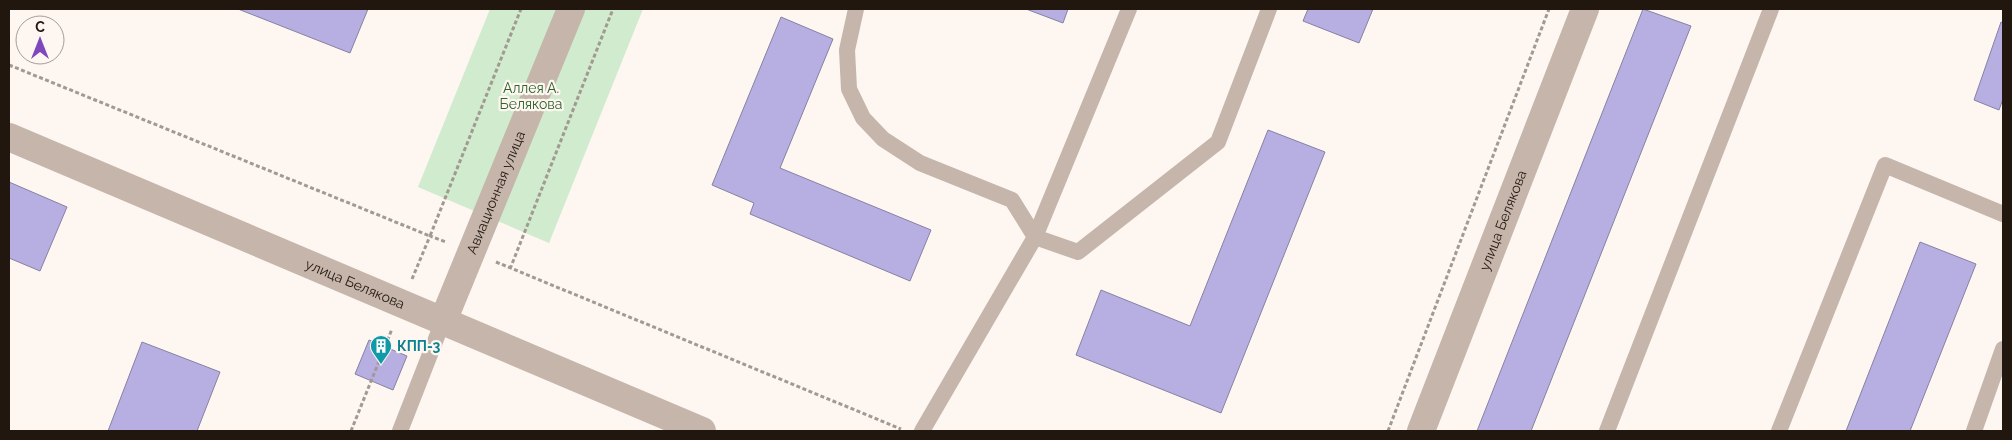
<svg xmlns="http://www.w3.org/2000/svg" width="2012" height="440" viewBox="0 0 2012 440" font-family="Raleway,sans-serif">
  <rect width="100%" height="100%" fill="#fdf6f1"/>
  <path fill="#d0ebcd" d="M490 9H643L549 243 418 187Z"/>
  <path fill="#b7aee2" stroke="#8781a3" d="M238 9H368L350 53Z
    M1026 9H1068L1063 23Z
    M1308 9H1373L1359 43 1303 21Z
    M1643 9 1691 26 1531 431H1477Z
    M781 17 833 39 780 168 931 230 910 281 750 214 754 203 712 185Z
    M2001 22 2003 23V99L1999 110 1974 100Z
    M1268 130 1325 152 1221 413 1076 355 1101 290 1190 326Z
    M9 182 67 207 40 271 9 258Z
    M1920 242 1976 264 1910 431H1846Z
    M369 340 407 356 393 390 355 374Z
    M142 342 220 372 197 431H108Z"/>
  <g fill="none" stroke-linecap="round" stroke-linejoin="round">
    <path stroke="#a19992" stroke-width="3" stroke-dasharray="4 2.5" stroke-linecap="butt" d="M9 65 430 236 521 9
      M496 262 901 429
      M510 269 613 9
      M412 279 430 236 446 242
      M351 431 392 329
      M1388 431 1549 9"/>
    <path stroke="#c5b5ab" stroke-width="16" d="M856 9 847 50 849 89 863 118 883 139 920 163 1012 200 1035 237 1078 252 1218 142 1269 9
      M400 431 443 321
      M922 431 1035 237 1129 9
      M1607 431 1771 9
      M1779 431 1885 165 2003 214
      M1974 431 2003 349"/>
    <g stroke="#c5b5ab" stroke-width="28">
      <path id="s1" d="M9 137 702 431"/>
      <path id="s2" d="M443 321 571 9"/>
      <path id="s3" d="M1421 431 1585 9"/>
    </g>
  </g>
  <defs>
    <g id="building-pin" transform="scale(1.125)"><path d="M0 17L-7.5 6A9.5 9.5 0 1 1 7.5 6Z" fill="#0f9aa8" stroke="#fdf6f1"/><path d="M-4-6H4V6H1V3H-1V6H-4ZM-2.5-4.3h1.7v1.8h-1.7ZM.8-4.3h1.7v1.8H.8ZM-2.5-1h1.7V.8h-1.7ZM.8-1h1.7V.8H.8Z" fill="#fff"/></g>
  </defs>
  <g fill-rule="evenodd">
    <use href="#building-pin" x="381" y="346"/>
  </g>
  <g text-anchor="middle" stroke-width="4.5" stroke-linejoin="round" paint-order="stroke">
    <g font-size="14" fill="#2e632b" stroke="#fdf6f1">
      <text x="531" y="93">Аллея А.<tspan x="531" dy="16">Белякова</tspan></text>
    </g>
    <g font-size="14" fill="#22170e" stroke="#fdf6f1">
      <text dy="5" stroke="none"><textPath href="#s2" startOffset="139">Авиационная улица</textPath></text>
      <text dy="5" stroke="none"><textPath href="#s3" startOffset="226">улица Белякова</textPath></text>
      <text dy="5" stroke="none"><textPath href="#s1" startOffset="376">улица Белякова</textPath></text>
    </g>
    <g font-size="14" font-weight="bold" fill="#0d838f" stroke="#fdf6f1" text-anchor="start">
      <text x="397" y="351">КПП-3</text>
    </g>
  </g>
  <rect width="2012" height="440" fill="none" stroke="#22170e" stroke-width="20"/>
  <g transform="translate(40 40)"><circle r="24" fill="#fdf6f1" stroke="#a59d96"/>
  <path d="M0-4L9 19L0 12L-9 19Z" fill="#7f47be"/>
  <text y="-8" font-size="14" font-weight="bold" text-anchor="middle" fill="#22170e">С</text>
  </g>
</svg>
